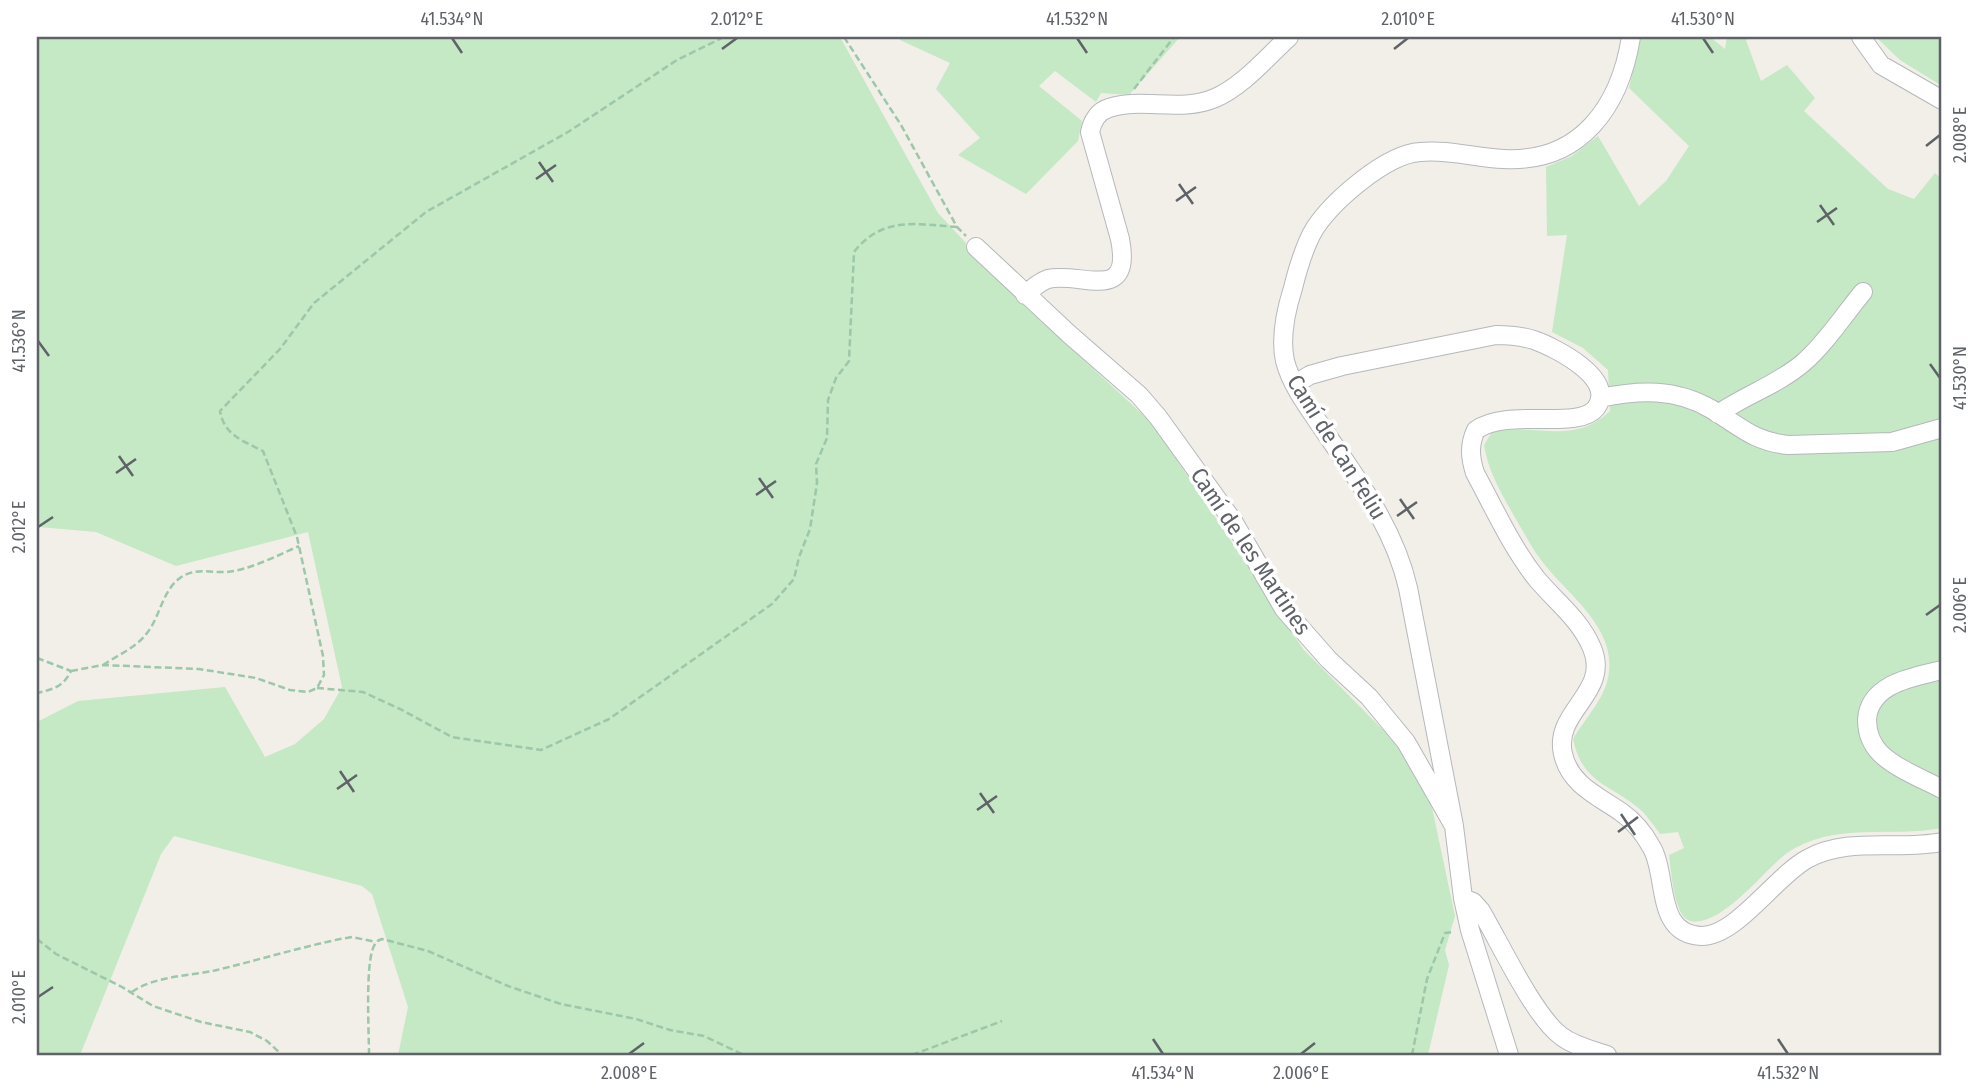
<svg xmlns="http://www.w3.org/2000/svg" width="1979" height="1092" viewBox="0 0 1979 1092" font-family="'Fira Sans Condensed',sans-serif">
  <rect width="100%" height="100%" fill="#f1efe8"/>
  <path fill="#c5e8c5" d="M37 37H840L938 213 1023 304 1153 424 1303 649 1386 733 1427 784 1455 916 1445 950 1449 965 1428 1055H398L408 1007 372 894 362 886 174 836 161 854 80 1055H37V722L78 701 225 687 265 757 295 744 324 719 342 687 308 532 176 566 96 532 39 527 37 524Z
    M900 37H1180L1129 95 1101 93 1096 102 1055 71 1039 86 1082 121 1078 141 1026 194 958 155 980 138 936 89 950 63 900 40Z
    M1641 37H1710L1725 49 1727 37H1751L1746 40 1761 81 1787 65 1815 98 1804 111 1888 189 1914 199 1935 173 1942 179V828C1890 838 1834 821 1787 853 1765 869 1718 932 1688 920 1674 914 1671 870 1669 855L1684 848 1678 832 1660 834C1655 827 1649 819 1643 812 1613 784 1583 786 1573 739 1584 720 1604 699 1608 678 1619 628 1566 594 1541 560 1533 550 1528 539 1521 528 1506 501 1489 476 1484 445L1492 432C1535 422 1572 447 1610 411L1608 370 1583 348 1552 332 1567 235 1547 236 1546 167 1572 156 1598 136 1639 206 1666 181 1689 146 1629 88Z
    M1876 37H1942V86L1900 60Z"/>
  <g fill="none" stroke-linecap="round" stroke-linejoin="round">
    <g stroke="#b5b8bc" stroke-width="20">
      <path id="street" d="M1861 37 1881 65 1942 100
        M976 247 1069 334 1139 395 1158 417 1233 521 1284 609 1329 660 1369 697 1406 742 1454 826 1463 898 1470 930 1509 1055
        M1025 295C1033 288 1039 282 1048 279 1080 271 1133 305 1120 239L1090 132C1092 122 1098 111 1109 108 1140 97 1181 113 1215 98 1243 86 1267 57 1289 37
        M1295 384 1310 375 1342 366 1496 335C1509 335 1521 336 1534 340 1554 347 1618 379 1596 408 1578 431 1508 407 1476 430 1469 445 1470 457 1475 473 1494 508 1511 546 1536 578 1555 601 1580 619 1592 648 1611 693 1553 711 1563 754 1570 785 1598 796 1621 812 1634 821 1645 835 1652 848 1668 877 1655 935 1702 936 1736 936 1775 877 1807 859 1848 836 1898 851 1942 842
        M1600 398C1639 390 1675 388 1711 409 1740 426 1752 441 1788 445L1892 442 1942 428
        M1718 414C1745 395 1777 385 1803 363 1826 343 1843 316 1863 292
        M1942 670C1914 677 1869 683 1867 720 1867 733 1872 745 1881 754 1897 769 1923 779 1942 789
        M1454 826 1408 588C1395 530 1360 483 1327 435 1312 412 1292 388 1285 361 1280 338 1286 310 1293 288 1298 268 1304 246 1315 228 1333 201 1386 154 1420 152 1448 149 1476 158 1504 159 1581 163 1620 106 1631 37
        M1463 898 1473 902 1481 911C1500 943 1534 1016 1561 1036 1574 1046 1592 1050 1607 1055"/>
    </g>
    <path stroke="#9cc7a9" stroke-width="2.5" stroke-dasharray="7 3.5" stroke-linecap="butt" d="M844 37 901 125 957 227 966 236
      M1134 89 1174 37
      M37 658 71 671C63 687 54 689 37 693
      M103 665C118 655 137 647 147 633 160 617 162 591 180 578 195 567 211 573 227 572 249 570 279 555 299 546
      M71 671 103 665 199 669 256 678 290 690 308 692 317 688 324 675 323 656 297 537 263 451C243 441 224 435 220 411L280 349 314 303 426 212 568 132 677 60 724 37
      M317 688 363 692 400 709 452 737 541 750 609 719 772 604 794 579 799 557 810 529 817 483 816 464 827 438 828 400 836 378 849 361 854 252C882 216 917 224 957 227
      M37 939 56 954 122 987 153 1006 201 1022 250 1032 267 1041 282 1055
      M132 992C154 976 190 976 217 970 258 960 298 948 340 939L352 937 376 942
      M369 1055C369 1033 365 963 374 946 376 941 377 941 382 939L428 951 508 986 561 1004 636 1019 670 1030 704 1036 744 1055
      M818 1055H863
      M912 1055 1002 1021
      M1412 1055 1427 979 1445 933 1453 932"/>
    <use href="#street" stroke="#fff" stroke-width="18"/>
  </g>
  <path fill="none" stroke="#5f6368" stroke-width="2.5" d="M452 38 462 53M1077 38 1087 53M1703 38 1713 53M722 49 737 38M1394 49 1408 38M1926 146 1940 135M539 162 553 182M536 179 556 165M1179 184 1193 204M1176 201 1196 187M1820 205 1834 225M1817 222 1837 208M38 341 49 356M1930 364 1940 378M119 456 133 476M116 473 136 459M759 478 773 498M756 495 776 481M1400 499 1414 519M1397 516 1417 502M38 527 53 517M1926 615 1940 605M340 771 354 792M337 789 357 775M980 793 994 813M977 810 997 796M1621 814 1635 835M1618 832 1638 817M38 997 53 987M1153 1039 1163 1054M1778 1039 1788 1054M629 1054 644 1043M1301 1054 1315 1043"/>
  <g text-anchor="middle" stroke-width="7" stroke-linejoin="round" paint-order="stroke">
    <g font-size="23" fill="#5f6368" stroke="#fff">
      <text transform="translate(1337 447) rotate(58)" y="8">Camí de Can Feliu</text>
      <text transform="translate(1251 551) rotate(56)" y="8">Camí de les Martines</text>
    </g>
  </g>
  <rect width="1979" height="1092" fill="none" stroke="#ffffff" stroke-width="77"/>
  <rect x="38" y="38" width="1902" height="1016" fill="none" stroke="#5f6368" stroke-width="2.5"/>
  <g font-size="18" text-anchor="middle" fill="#5f6368">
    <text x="452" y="25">41.534°N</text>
    <text x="737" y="25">2.012°E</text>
    <text x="1077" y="25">41.532°N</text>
    <text x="1408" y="25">2.010°E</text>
    <text x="1703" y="25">41.530°N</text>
    <text transform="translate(1960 135) rotate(-90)" y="6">2.008°E</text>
    <text transform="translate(19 341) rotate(-90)" y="6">41.536°N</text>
    <text transform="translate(1960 378) rotate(-90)" y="6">41.530°N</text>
    <text transform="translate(19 527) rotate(-90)" y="6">2.012°E</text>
    <text transform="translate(1960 605) rotate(-90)" y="6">2.006°E</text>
    <text transform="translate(19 997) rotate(-90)" y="6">2.010°E</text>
    <text x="629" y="1079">2.008°E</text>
    <text x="1163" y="1079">41.534°N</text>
    <text x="1301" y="1079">2.006°E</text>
    <text x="1788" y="1079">41.532°N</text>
  </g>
</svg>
